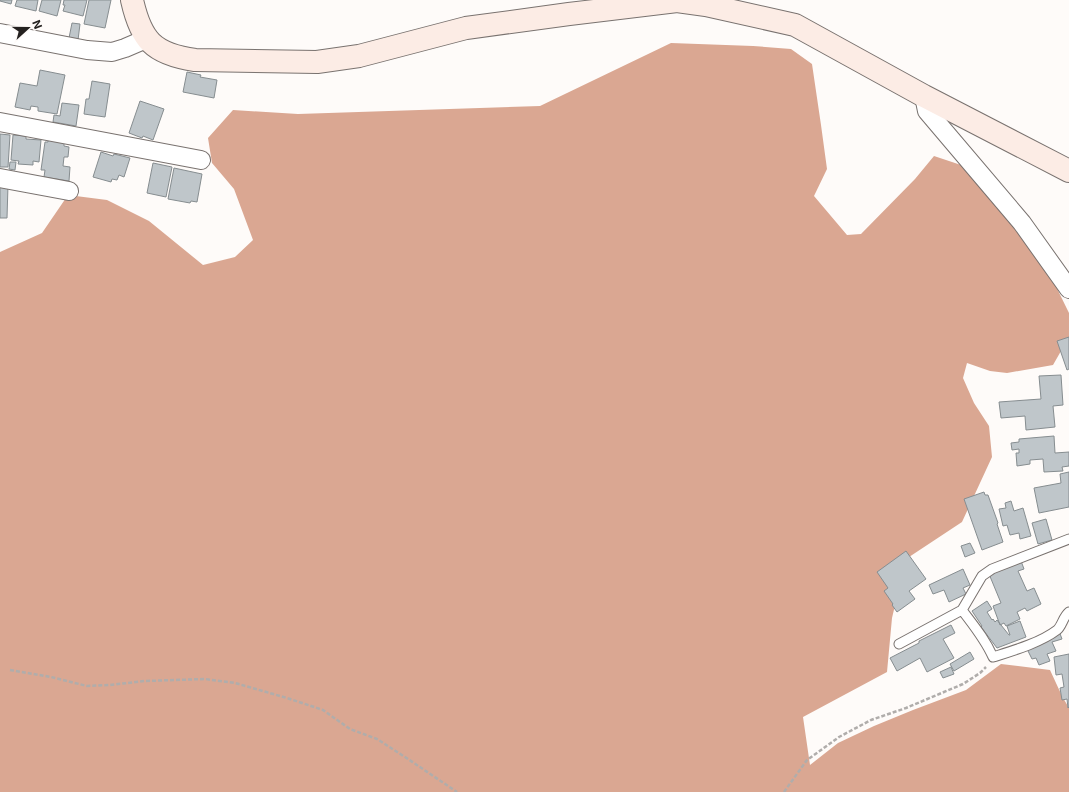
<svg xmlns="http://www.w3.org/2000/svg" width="1069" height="792" viewBox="0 0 1069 792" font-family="Inter,sans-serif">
  <rect width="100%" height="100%" fill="#fefbf9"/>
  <path fill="#daa792" d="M671 43 753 46 791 49 812 64 821 125 827 169 814 196 847 235 861 234 915 179 934 156 967 167 1042 258 1069 313V337L1053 365 1007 373 990 371 967 363 963 378 974 403 989 426 992 457 962 522 906 559 892 618 887 672 803 717 810 765 838 743 874 726 913 710 966 690 1001 664 1050 670 1062 696 1069 708V792H0V252L42 233 68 195 107 200 149 221 203 265 235 257 253 240 234 189 212 163 208 138 233 110 298 114 540 106Z"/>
  <path fill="#bfc6ca" stroke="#868d90" d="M0 0H12L11 4 0 1Z
    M17 0H38L36 11 15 6Z
    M42 0H61L57 16 39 11Z
    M64 0H87L83 16 63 11 65 5H63Z
    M89 0H111L105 28 84 24Z
    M72 23 80 24 78 40 69 38Z
    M40 70 65 75 57 114 38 111V107L31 106 30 110 15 107 20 83 37 86Z
    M187 72 201 75 200 77 217 80 214 98 183 92Z
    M92 81 110 84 105 117 84 114 86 99H89Z
    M140 101 164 109 153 140 143 136 142 138 129 133Z
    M62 103 79 105 76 126 53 122 54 115 60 116Z
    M0 134 10 135 8 167H0Z
    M13 135 26 136V139L41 140 39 162 33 161V165L18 164 19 161 11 160Z
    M48 140 64 142V146L69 147 68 157H64L63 166 70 167 69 181 44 177 45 170H41L45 142H48Z
    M101 152 113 156 114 154 130 158 124 177 119 175 117 180 112 179 111 182 93 177Z
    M10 162H16L15 170 9 169Z
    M153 163 172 167 166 197 147 193Z
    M174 168 202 174 197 202 191 201 190 203 168 199Z
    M0 185H8L7 218H0Z
    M1069 337V369L1067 370 1057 341Z
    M1061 375 1063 405 1053 406 1055 427 1026 430 1025 416 1001 418 999 402 1041 399 1039 376Z
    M1054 436 1055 453 1069 452V466L1062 467 1063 471 1044 472 1043 459 1030 460V464L1017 466 1016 453H1019V449L1012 450 1011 443 1019 442V439Z
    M1069 472V507L1039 513 1034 488 1061 483 1060 474Z
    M984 492 985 495H988L998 523 997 524 1003 542 982 550 964 499Z
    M1011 501 1014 511 1023 508 1031 536 1020 539 1019 533 1010 535 1007 525 1003 526 999 509 1006 508 1005 503Z
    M1046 519 1052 540 1038 544 1032 523Z
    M970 543 975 553 965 557 961 546Z
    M906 551 926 579 909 591 915 599 897 612 892 605 893 604 884 591 888 588 877 572Z
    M1021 561 1024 569 1018 571 1027 591 1034 588 1041 604 1027 611 1025 608 1017 612 1020 619 1006 626 1004 623 1000 625 993 606 1001 603 989 574Z
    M963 569 970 585 963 588 966 594 949 602 944 590 933 594 929 585Z
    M987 601 992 609 987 612 992 620 993 619 995 622 997 620 1009 635H1010L1007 626 1020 621 1026 637 997 648 981 627 982 626 972 611Z
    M951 625 955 633 943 639 954 658 927 672 920 658 897 671 890 658 919 643V641Z
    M1059 631 1062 639 1052 642 1056 651 1047 654 1050 661 1039 665 1036 658 1032 659 1026 647Z
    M970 652 974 659 954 671 950 664Z
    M1069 654V707L1068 708 1067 699 1062 700 1060 688 1064 687 1062 674 1056 675 1054 657Z
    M951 667 954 674 943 678 940 672Z"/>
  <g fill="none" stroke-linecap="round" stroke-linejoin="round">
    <g stroke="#79726f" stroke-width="11">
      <path id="lane" d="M962 610C974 626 985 639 993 657 1012 651 1040 643 1057 630 1062 626 1063 617 1069 612
        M899 644 962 610 982 576 992 569 1069 539"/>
    </g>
    <g stroke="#79726f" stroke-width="20">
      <path id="street" d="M0 33 87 50 112 52 125 48 146 39
        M924 96 927 111 1022 223 1069 289
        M0 122 201 160
        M0 178 69 191"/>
    </g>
    <g stroke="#79726f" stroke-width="24">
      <path id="secondary" d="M132 0C141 40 153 54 195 60L317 62 359 56 466 28 569 14 677 1 706 5 795 25 924 96 1069 171"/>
    </g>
    <path stroke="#b0adab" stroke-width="2.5" stroke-dasharray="4 2" stroke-linecap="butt" d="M10 670 51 677 87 686 110 685 145 681 205 679 235 683 287 698 323 710 350 729 377 739 408 759 457 792
      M784 792 807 760 839 737 871 720 906 708 963 684 980 673 986 667"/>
    <use href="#lane" stroke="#fff" stroke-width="9"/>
    <use href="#street" stroke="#fff" stroke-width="18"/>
    <use href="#secondary" stroke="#fcece5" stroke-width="22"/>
  </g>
  <g transform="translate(28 28) rotate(69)" stroke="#fefbf9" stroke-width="3" paint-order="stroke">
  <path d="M0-3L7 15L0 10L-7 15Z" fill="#242120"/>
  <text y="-6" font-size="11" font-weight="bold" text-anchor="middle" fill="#242120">N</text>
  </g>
</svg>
